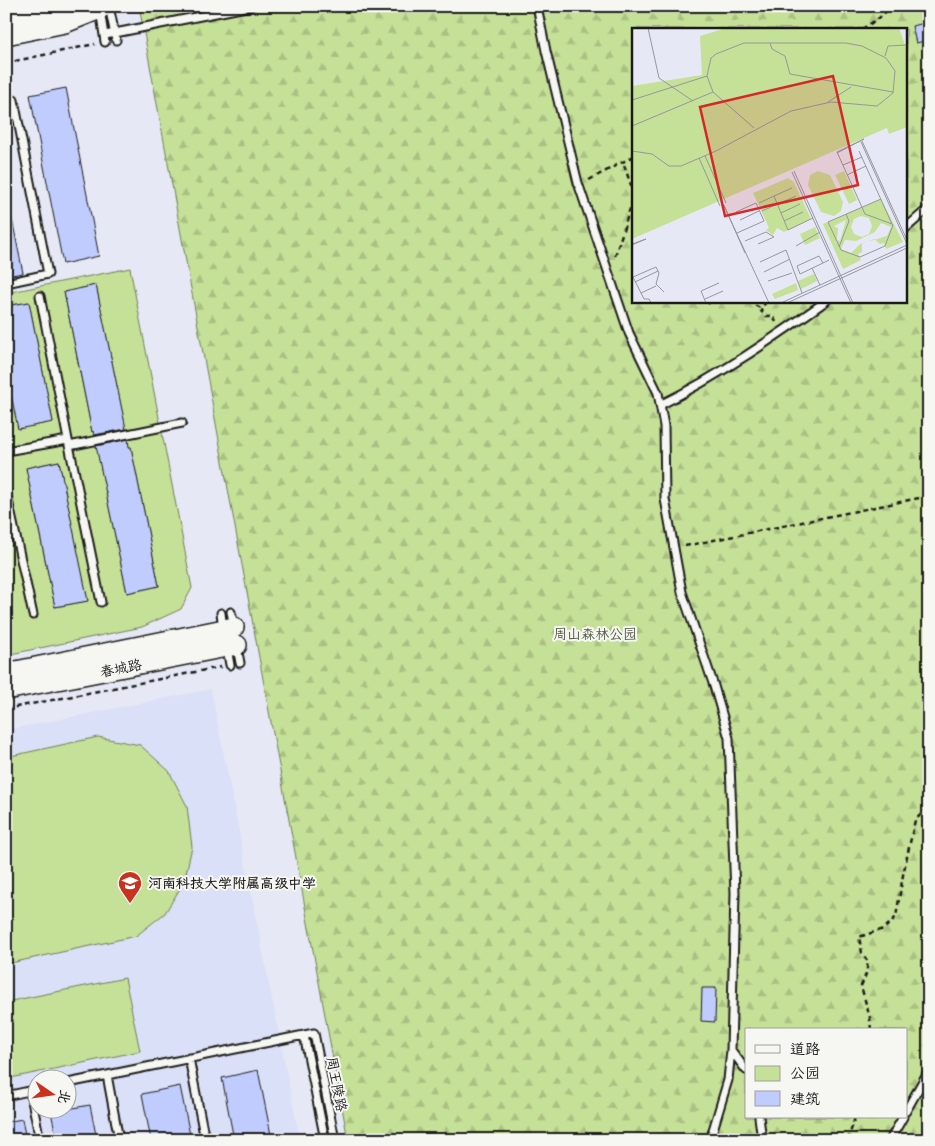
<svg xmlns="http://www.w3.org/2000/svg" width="935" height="1146" viewBox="0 0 935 1146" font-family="Delius,'LXGW WenKai TC',sans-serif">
  <defs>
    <pattern id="forest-firs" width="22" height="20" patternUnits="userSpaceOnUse" patternTransform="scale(1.25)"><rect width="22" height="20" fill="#c5e097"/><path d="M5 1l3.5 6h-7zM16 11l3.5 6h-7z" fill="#a9c082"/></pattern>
  </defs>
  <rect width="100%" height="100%" fill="#e6e9f5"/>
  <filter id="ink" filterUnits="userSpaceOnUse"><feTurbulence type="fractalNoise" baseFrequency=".02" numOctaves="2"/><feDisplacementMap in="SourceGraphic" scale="10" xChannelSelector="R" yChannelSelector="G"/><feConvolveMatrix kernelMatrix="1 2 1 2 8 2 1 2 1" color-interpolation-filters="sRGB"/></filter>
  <g filter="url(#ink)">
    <path fill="#dae0f7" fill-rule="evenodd" d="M211 689 300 1140H6V730ZM38 1078H68V1108H38Z"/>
    <path fill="#c5e097" stroke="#707e5a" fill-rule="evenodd" d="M130 268 192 588 181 609 142 627 6 655V615L12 614 6 586V369L53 422 29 302 6 306V293ZM96 285 125 425 92 432 64 292ZM131 447 159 586 127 593 98 454ZM59 461 87 601 55 607 26 468Z
      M98 737 140 745 169 771 187 806 192 847 184 882 165 913 136 936 6 964V757Z
      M125 978 140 1051 6 1079V1002Z"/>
    <path fill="url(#forest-firs)" stroke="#707e5a" fill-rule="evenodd" d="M139 6H929V1140H348ZM634 29H906V301H634ZM746 1030H906V1117H746Z"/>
    <path fill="#bfccfd" stroke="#1c1c1c" d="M929 22V40L916 43 912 26Z
      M66 88 99 256 63 264 30 95Z
      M12 219 23 273 6 276V220Z
      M96 285 126 429 94 435 93 431 92 432 64 292Z
      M29 302 53 422 18 429 6 369V306Z
      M128 439 129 447H131L159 586 127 593 96 446Z
      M59 461 88 601 55 607 26 468Z
      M702 988H716L715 1022 701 1021Z
      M258 1070 272 1140H234L222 1078Z
      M180 1086 191 1140H151L142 1094Z
      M90 1105 97 1140H57L51 1112Z
      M22 1119 26 1140H6V1122Z"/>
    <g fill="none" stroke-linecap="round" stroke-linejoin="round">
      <g stroke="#1c1c1c" stroke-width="11">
        <path id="lane" d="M109 6 116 40
          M537 6 546 51 578 183 629 333 658 393 664 426 665 499 682 592 714 686 729 738 735 893 731 1050 728 1080 710 1140
          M100 9 105 42
          M105 35 251 6
          M906 228 929 208
          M6 283 48 274 14 100
          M40 296 68 440
          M660 405C719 376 772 339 826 301
          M69 446 182 423
          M6 451 68 440 101 602
          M6 491 33 615
          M231 612 234 626
          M221 613 223 628
          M237 647 240 663
          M227 648 230 665
          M304 1035 325 1140
          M731 1050 746 1070
          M189 1058 205 1140
          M107 1075 119 1140
          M68 1083 314 1033 335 1140
          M30 1091 40 1140
          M6 1096 38 1089
          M906 1111 929 1070
          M759 1117 762 1140
          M890 1140 903 1117"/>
      </g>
      <g stroke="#1c1c1c" stroke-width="22">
        <path id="secondary" d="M6 18 61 7 93 8
          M6 35 65 23 100 9
          M6 673 234 627
          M6 690 237 645"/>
      </g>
      <path stroke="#1c1c1c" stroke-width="2.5" stroke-dasharray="5 4" stroke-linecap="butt" d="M862 29 879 18 892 6
        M6 63 95 44
        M589 180 634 156
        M615 256 633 199V191L623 162
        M747 301 762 309
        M766 301 761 311 766 316H773L776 322
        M708 304 710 301
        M685 546 929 496
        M6 709 221 667
        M871 1030 870 1018 861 986 866 974 868 962 862 953 859 937 884 929 896 917 903 875 915 820 929 807
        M848 1140 855 1117"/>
      <use href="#lane" stroke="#f6f6f2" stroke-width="7"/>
      <use href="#secondary" stroke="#f6f6f2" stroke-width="19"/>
    </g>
  </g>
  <defs>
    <g id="school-pin" transform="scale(1.25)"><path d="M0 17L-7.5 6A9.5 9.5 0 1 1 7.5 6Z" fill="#c8321e" stroke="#f6f6f2"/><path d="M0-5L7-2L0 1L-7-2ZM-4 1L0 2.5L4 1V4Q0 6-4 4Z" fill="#fff"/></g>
  </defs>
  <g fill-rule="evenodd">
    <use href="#school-pin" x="130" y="883"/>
  </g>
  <g text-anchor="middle" stroke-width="4" stroke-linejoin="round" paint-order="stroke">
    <g font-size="14" fill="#4f5741" stroke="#f6f6f2">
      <text x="595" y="639">周山森林公园</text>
    </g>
    <g font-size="14" fill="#1c1c1c" stroke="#f6f6f2">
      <text transform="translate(121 668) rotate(-11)" y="5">春城路</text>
      <text transform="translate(337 1084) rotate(79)" y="5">周王陵路</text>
    </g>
    <g font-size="14" font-weight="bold" fill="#1c1c1c" stroke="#f6f6f2" text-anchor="start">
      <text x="148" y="888">河南科技大学附属高级中学</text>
    </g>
  </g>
  <g transform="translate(632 28)">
    <rect width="275" height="275" fill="#e6e9f5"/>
    <path d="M186 143 198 147 211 174 209 183 202 188 189 184 176 157 178 147ZM212 143 225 172 217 176 203 147ZM156 150 162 154 179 191 152 204 145 200 141 207 134 202 137 200 121 165ZM249 171 271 214 254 221 252 215 248 216 242 211 230 216V224L226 226 229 232 211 241 191 196ZM229 188 237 190 240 198 237 206 230 209 222 206 219 199 222 191ZM214 192 208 213 205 212 206 200 202 198ZM249 195 259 199 255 208 228 216 219 225 209 221 213 212 224 213 243 204ZM183 199 188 210 173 217 168 206ZM182 246 185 253 169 261 166 253ZM164 255 166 262 143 271 140 266Z" fill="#c5e097" fill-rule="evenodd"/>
    <path d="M94 0H267L275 23V99L257 106 255 100 0 211V58L70 47 68 8Z" fill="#c5e097"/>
    <path fill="none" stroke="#95979e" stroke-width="1" d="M16 0 27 50 61 73M138 15 140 21 153 28 158 46 261 64M253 28 256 18 275 17M0 72 75 48M196 74 219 59M0 98 81 64M230 113 275 212M229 114 275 216M0 123 20 126 37 138H49L84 123 159 83 199 74 245 78 261 65 263 43 254 30 230 18 214 15H112L84 26 79 30 75 48 81 64 122 100M227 123 260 196 261 197 253 218 228 229 209 222 196 194 249 171M205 125 232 111 205 124 233 186 260 196M73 128 94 175M67 130 88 178M211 137 230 129M162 143 221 275M160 144 219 275M215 147 234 138M160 160 142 168 156 202 181 190M127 175 142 168M91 176 137 275M92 177 113 225M130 183 164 168M104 184 124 175 132 193 105 205M149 185 168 176M108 192 127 183M152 193 171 184M113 213 134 204 142 209 126 216M0 216 14 211 0 217M164 218 188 204M207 219 217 193 214 186M128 234 154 222 170 265M191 235 187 228 165 238 168 246 191 235 197 232M180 240 188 257M132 244 158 231M1 249 24 239 27 245 24 256 32 264M1 249 12 271H17L19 275M136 253 160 245M3 254 26 243M9 265 24 258M73 271 91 263M74 275 69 263 87 255M149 275 275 217M155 275 275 220"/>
    <path fill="#d62828" fill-opacity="0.15" stroke="#d62828" stroke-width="2.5" d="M201 48 226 157 93 188 68 79Z"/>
    <rect width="275" height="275" fill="none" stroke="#1c1c1c" stroke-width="2.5"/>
  </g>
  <rect width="935" height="1146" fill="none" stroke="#f6f6f2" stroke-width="25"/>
  <rect x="12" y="12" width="910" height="1121" fill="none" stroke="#1c1c1c" stroke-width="2" filter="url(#ink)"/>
  <rect x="745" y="1028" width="162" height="90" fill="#f6f6f2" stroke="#9f9f9c"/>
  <rect x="755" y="1045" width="25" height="8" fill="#f6f6f2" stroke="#9f9f9c"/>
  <text x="790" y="1054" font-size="15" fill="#1c1c1c">道路</text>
  <rect x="755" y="1066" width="25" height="15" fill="#c5e097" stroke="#9f9f9c"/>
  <text x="790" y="1078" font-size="15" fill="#1c1c1c">公园</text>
  <rect x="755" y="1091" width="25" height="15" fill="#bfccfd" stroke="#9f9f9c"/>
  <text x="790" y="1104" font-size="15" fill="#1c1c1c">建筑</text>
  <g transform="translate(52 1094) rotate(103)"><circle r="24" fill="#f6f6f2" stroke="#9f9f9c"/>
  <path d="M0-4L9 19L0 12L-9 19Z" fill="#c8321e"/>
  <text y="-8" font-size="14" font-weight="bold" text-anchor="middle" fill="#1c1c1c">北</text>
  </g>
</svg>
